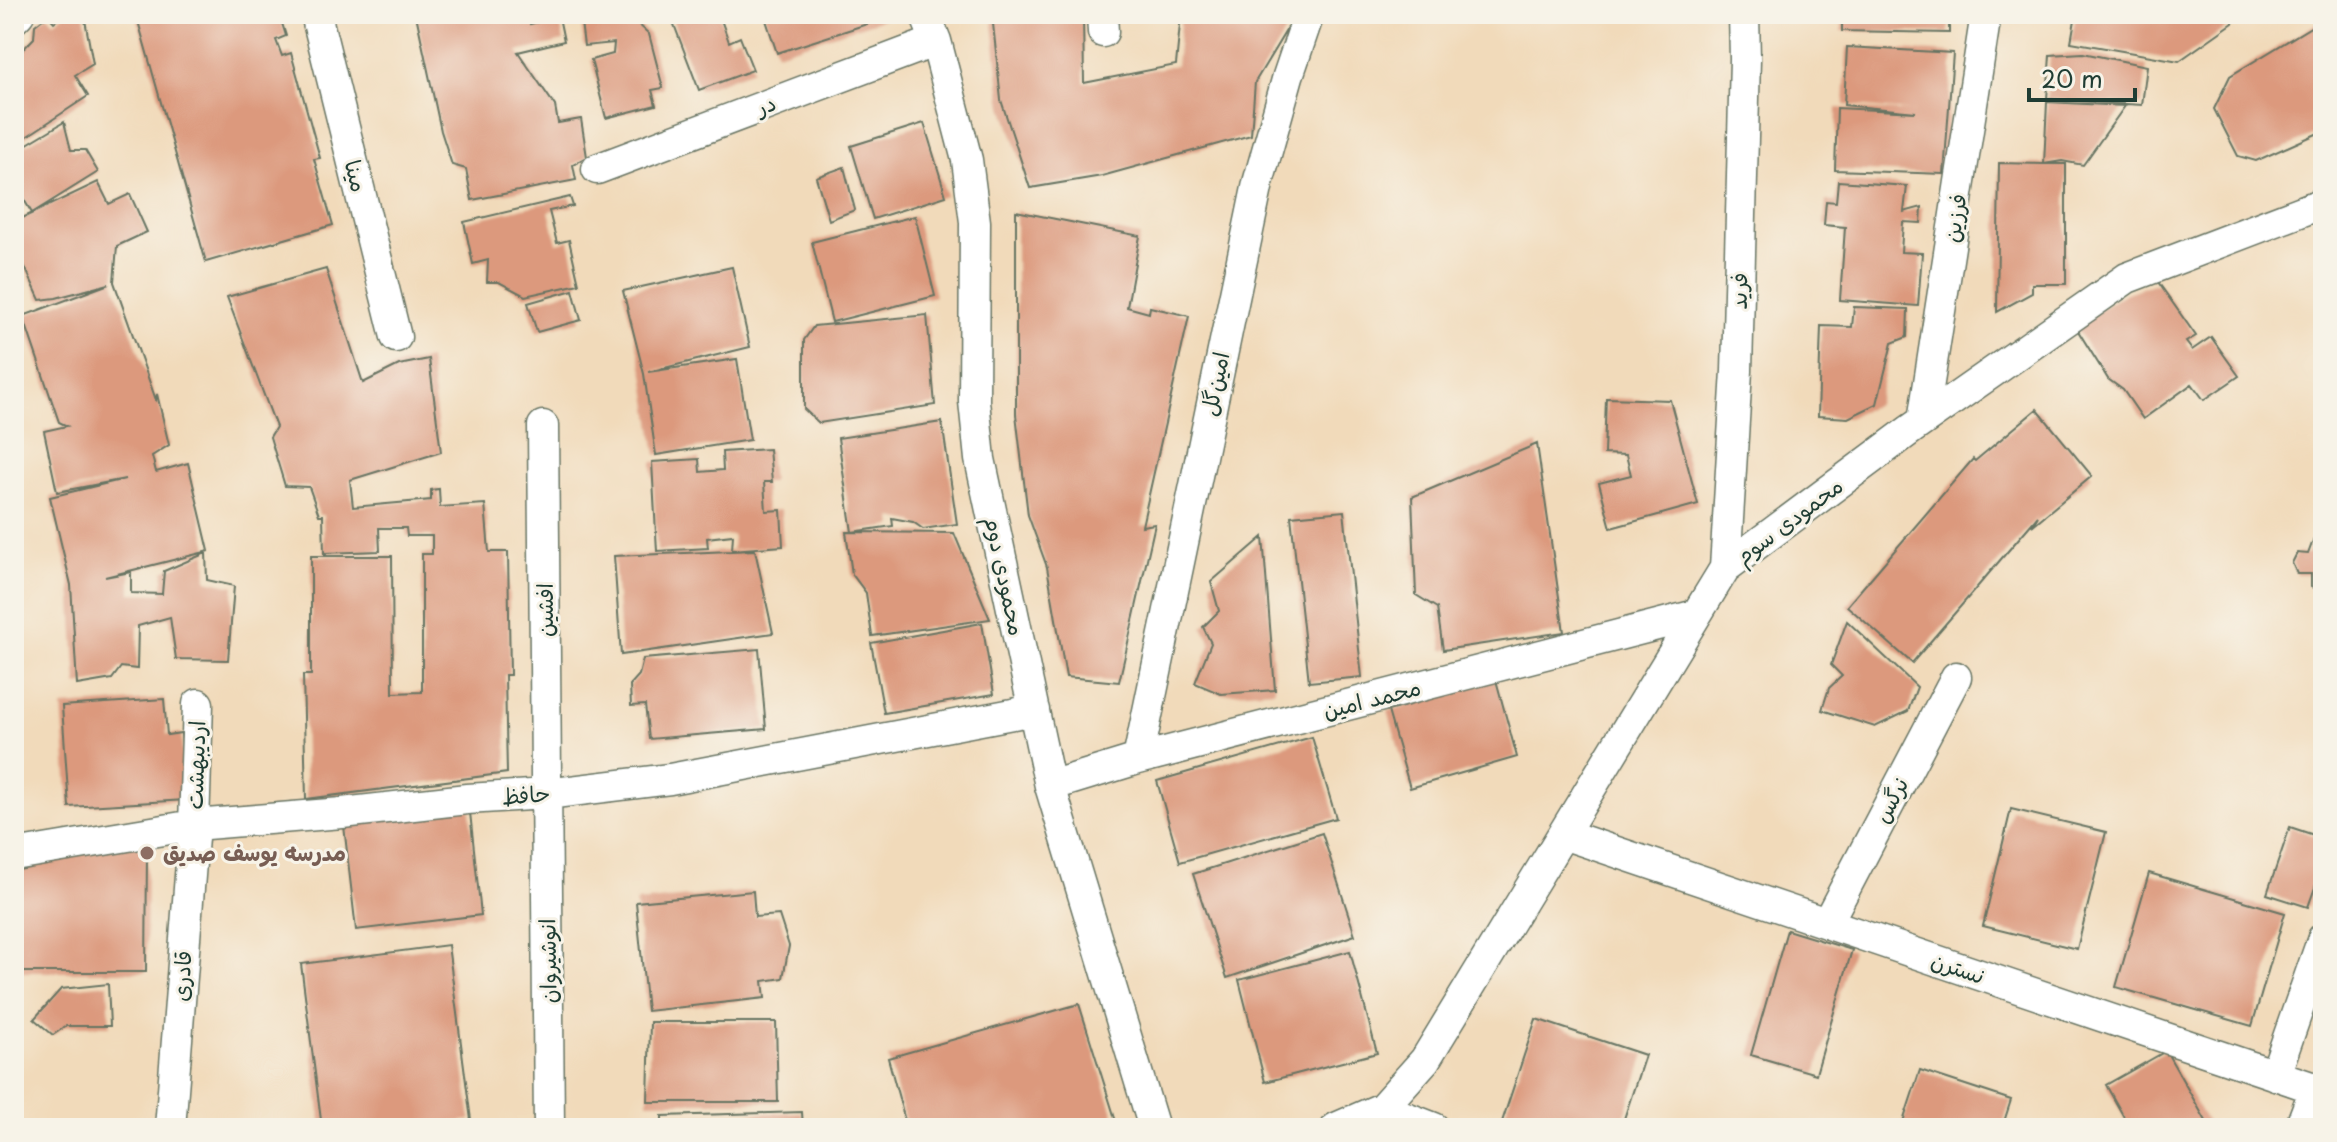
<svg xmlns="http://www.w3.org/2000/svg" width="2337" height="1142" viewBox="0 0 2337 1142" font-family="'Playpen Sans','Playpen Sans Arabic',sans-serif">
  <rect width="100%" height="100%" fill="#f7f3e8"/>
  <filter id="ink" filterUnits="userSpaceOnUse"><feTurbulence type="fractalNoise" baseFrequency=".0125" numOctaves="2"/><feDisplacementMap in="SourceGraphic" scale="16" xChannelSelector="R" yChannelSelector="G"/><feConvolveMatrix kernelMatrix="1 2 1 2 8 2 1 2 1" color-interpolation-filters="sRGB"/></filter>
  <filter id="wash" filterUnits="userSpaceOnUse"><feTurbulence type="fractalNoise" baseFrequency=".006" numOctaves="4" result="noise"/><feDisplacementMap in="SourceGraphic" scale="32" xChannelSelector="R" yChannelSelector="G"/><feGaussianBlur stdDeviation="1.8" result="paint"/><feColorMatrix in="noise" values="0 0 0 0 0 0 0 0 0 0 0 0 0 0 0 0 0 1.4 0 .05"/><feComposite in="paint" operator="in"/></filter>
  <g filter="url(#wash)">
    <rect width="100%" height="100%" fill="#f1daba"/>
    <g id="blocks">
      <path fill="#dc997d" d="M65 14H84L93 64 75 75 88 96 14 145V59L34 38 35 25 48 15 54 22Z
        M136 14H286L287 18 281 20 286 36 276 40 282 56 291 53 320 158 314 159 333 225 206 262Z
        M527 14 530 24 559 17 564 41 518 52 555 106 558 123 581 119 587 157 573 165 576 180 472 200 466 169 452 165 441 131 416 15Z
        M580 14H636V22L649 34 663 88 652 90 656 105 606 118 591 60 613 54 614 43 584 46Z
        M670 14H719L729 42 740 37 753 70 699 90Z
        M764 14H895V15L777 53Z
        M992 14H1083L1084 83 1176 65 1181 14H1296L1255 82 1251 135 1102 176 1030 188 1001 100Z
        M1835 14H1949V33L1842 31V20H1835Z
        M2076 14H2235L2233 23 2179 61 2071 42Z
        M2314 25 2323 26V131L2256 161 2238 156 2214 109 2230 76Z
        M1847 47 1953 53 1944 174 1835 170 1837 108 1916 112 1844 105Z
        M2083 53 2147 66 2142 105 2047 99 2050 55Z
        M2047 102 2125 106 2083 165 2062 161 2044 164H2066V284H2032V293L1997 312 1999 163 2044 164Z
        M64 122 71 150H85L98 172 32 213 14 183V152Z
        M924 123 946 196 873 219 851 146Z
        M844 167 855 210 829 220 816 177Z
        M1838 181 1907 186 1904 212 1922 207 1921 223 1903 222 1901 252 1922 253 1918 306 1840 300 1845 227 1824 225 1826 201 1836 202Z
        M98 182 109 204 130 194 147 232 117 246 114 282 156 400 157 394 169 445 152 456 156 472 188 463 209 551 105 577 131 572V593L162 594 164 571 206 553 207 580 234 586 228 660 176 659 170 617 138 626 137 669 121 667 112 679 77 685 71 585 50 497 125 479 57 492 44 431 67 426 59 422 23 316 109 284 56 298 40 300 14 243V222Z
        M570 197 573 206 549 211 557 243 569 240 579 284 525 296 499 282H487L488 260 473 264 464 222Z
        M1016 211 1140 236 1127 307 1149 313 1150 307 1189 316 1142 526 1155 524 1119 682 1066 677 1047 567 1028 515 1016 414Z
        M915 216 935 296 832 322 812 242Z
        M732 267 750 347 648 372 737 359 750 440 656 455 644 374 623 291Z
        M326 269 363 383 399 365 429 359 441 452 350 480 353 507 431 500V490L439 489 440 507 485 504 489 552H508L510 675H505L507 773 306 799 303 675H311V556H392L393 693 422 692V554H432V536H407L406 528H379L380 551 324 553 323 515H319L309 487 285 486 270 437 276 427 227 297Z
        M2158 282 2196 336 2186 342 2192 350 2211 337 2239 376 2204 400 2192 384 2143 419 2123 390 2108 379 2075 326 2124 294Z
        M573 290 581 320 537 332 528 303Z
        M1854 307 1908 309 1907 337 1892 343 1877 404 1848 418 1818 416 1821 326 1852 327Z
        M927 315 935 405 819 423 804 409V340L814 326Z
        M1606 398 1670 400 1698 504 1611 528 1599 483 1631 475 1626 455 1604 454Z
        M2037 409 2092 476 2032 526 2038 516 1912 663 1847 606 1973 459 1975 461Z
        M942 422 957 524 923 529 913 522 892 518 893 526 852 532 838 438Z
        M1537 444 1564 632 1443 650 1437 608 1416 595 1412 497Z
        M769 449 772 482H764L766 511 781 510 783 546 732 550 733 535 707 538 708 548 657 551 652 462 699 459 700 472 723 470 722 452Z
        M2318 480H2323V496L2318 491Z
        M1344 511 1362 677 1309 682 1291 516Z
        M2323 514V591L2311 587V574H2297L2292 563 2297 553 2308 554Z
        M846 532 954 533 990 619 872 636 866 593 852 574Z
        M1263 537 1275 690 1221 694 1195 683 1211 643 1203 627 1219 611 1211 582Z
        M755 550 773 633 621 655 614 556Z
        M1847 621 1917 687 1908 711 1875 727 1822 710 1829 688 1842 676 1831 665Z
        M982 623 994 694 884 713 871 643Z
        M759 649 766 729 649 739 645 705 631 706 630 685 639 675 643 659Z
        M1496 680 1517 757 1410 788 1388 711Z
        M164 699 167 735 181 733 186 800 69 807 62 706Z
        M1312 737 1336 818 1180 862 1157 781Z
        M469 803 481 915 356 930 343 817Z
        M2011 809 2106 832 2077 949 1983 926Z
        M2290 827 2323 838V865L2308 907 2267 894Z
        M1322 833 1355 935 1227 978 1193 874Z
        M133 842 147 853 146 972H14V863Z
        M2149 873 2285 913 2252 1026 2116 987Z
        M753 891 755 917 779 915 789 946 783 978 763 981 765 998 647 1011 636 902Z
        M1787 930 1852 950 1816 1074 1751 1055Z
        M448 945 471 1120 413 1128H322L301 964Z
        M1350 951 1377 1053 1265 1082 1239 980Z
        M108 984 110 1026H66L53 1035 34 1019 61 989Z
        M1079 1004 1118 1128H907L888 1058Z
        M1536 1019 1645 1055 1621 1128H1500Z
        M650 1022H776L778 1102H648Z
        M2166 1051 2210 1128H2130L2106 1085Z
        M1920 1070 2011 1100 2002 1128H1901Z
        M802 1112 803 1128H662V1116Z"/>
    </g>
  </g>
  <g filter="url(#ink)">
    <use href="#blocks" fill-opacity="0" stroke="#687463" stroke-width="2"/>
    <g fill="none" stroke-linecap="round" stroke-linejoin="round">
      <g stroke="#687463" stroke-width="33">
        <path id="street" d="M316 14 396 337
          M925 14 936 41 967 160 975 222 974 401 980 459 1050 786 1154 1128
          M1102 14 1103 32
          M14 19 19 14
          M597 169 936 41
          M1923 421 1986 14
          M543 426 549 1128
          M1725 568 1737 371 1745 59 1744 14
          M1138 759 1258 183 1288 76 1309 14
          M1050 786 1138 759 1696 615
          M1563 834 2311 1087 2313 1094 2300 1128
          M14 855 194 825 342 813 467 799 546 794 670 779 1034 710
          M1827 923 1956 677
          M2275 1075 2323 938
          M1384 1126 1382 1108 1434 1128
          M170 1128 194 825 198 704
          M1336 1128 1382 1108 1425 1060 1725 568 1910 430 2127 278 2323 203"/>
      </g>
      <use href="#street" stroke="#fff" stroke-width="30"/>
    </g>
  </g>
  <circle fill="#8d6e63" stroke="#f7f3e8" stroke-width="3" cx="147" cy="853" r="8"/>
  <g text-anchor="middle" stroke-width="6" stroke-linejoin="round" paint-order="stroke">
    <g font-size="22" fill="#1f3d34" stroke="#f7f3e8">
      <text transform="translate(766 105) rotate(-21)" y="8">در</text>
      <text transform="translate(356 176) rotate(76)" y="8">مینا</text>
      <text transform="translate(1955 218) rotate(-81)" y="8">فرزین</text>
      <text transform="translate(1739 291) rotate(-89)" y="8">فرید</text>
      <text transform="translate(1215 384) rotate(-78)" y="8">امین‌گل</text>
      <text transform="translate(1789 521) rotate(-37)" y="8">محمودی سوم</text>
      <text transform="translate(1005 576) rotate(78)" y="8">محمودی دوم</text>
      <text transform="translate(545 610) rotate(-90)" y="8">افشین</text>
      <text transform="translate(1372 699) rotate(-14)" y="8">محمد امین</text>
      <text transform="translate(196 765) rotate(-88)" y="8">اردیبهشت</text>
      <text transform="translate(526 795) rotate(-4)" y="8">حافظ</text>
      <text transform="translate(1891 800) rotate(-62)" y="8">نرگس</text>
      <text transform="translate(548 961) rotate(-91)" y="8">انوشیروان</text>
      <text transform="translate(1958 968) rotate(19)" y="8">نسترن</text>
      <text transform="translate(182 976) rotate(-86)" y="8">قادری</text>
    </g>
    <g font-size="22" font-weight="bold" fill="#785e54" stroke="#f7f3e8" text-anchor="start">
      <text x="163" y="861">مدرسه یوسف صدیق</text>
    </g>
  </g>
  <rect width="2337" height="1142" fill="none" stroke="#f7f3e8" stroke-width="48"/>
  <path d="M2029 88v12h106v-12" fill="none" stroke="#1f3d34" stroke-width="4"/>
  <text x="2041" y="88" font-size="24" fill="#1f3d34" stroke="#f7f3e8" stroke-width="6" paint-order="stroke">20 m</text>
</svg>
